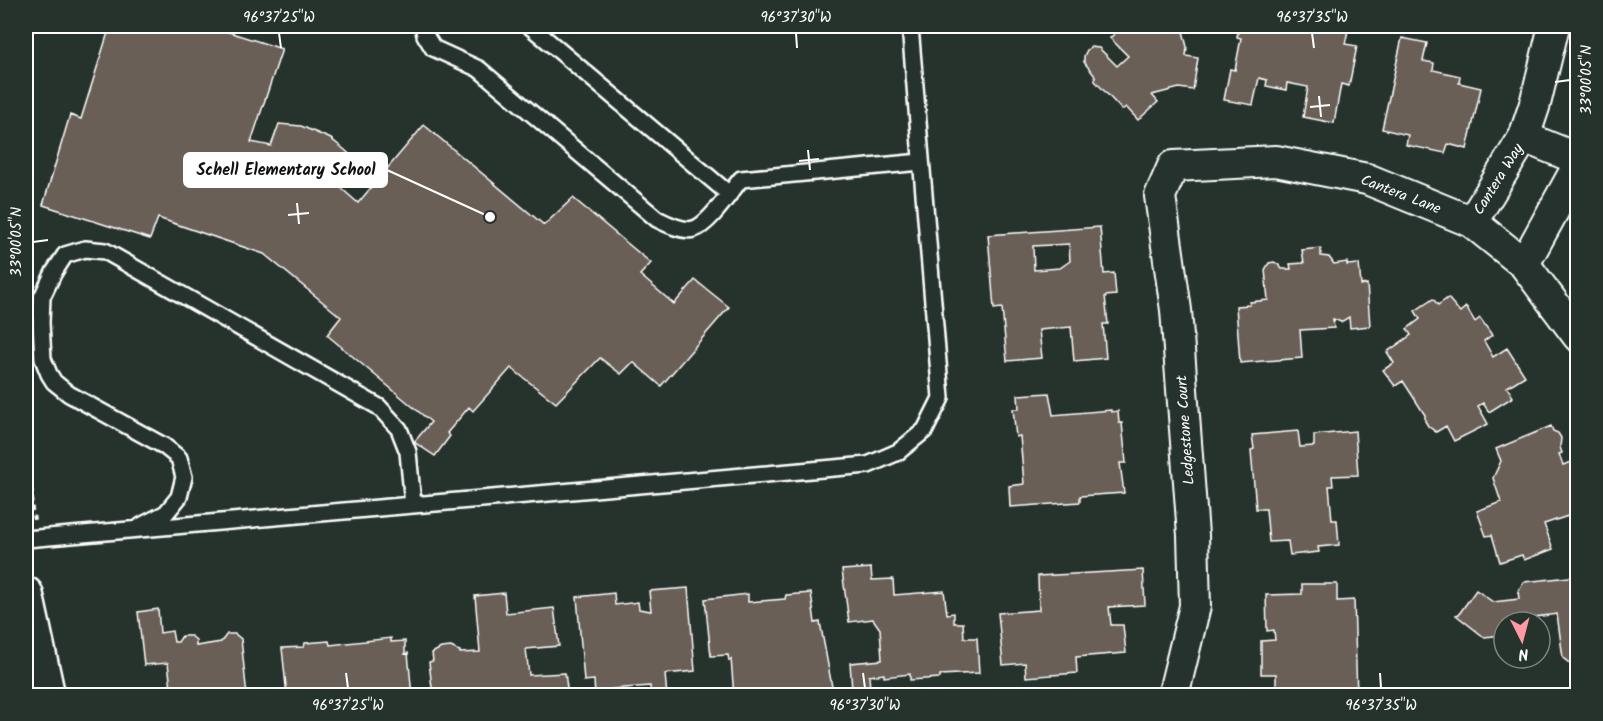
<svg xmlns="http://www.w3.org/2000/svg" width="1603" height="721" viewBox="0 0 1603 721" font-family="Kalam,sans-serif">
  <rect width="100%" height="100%" fill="#26332d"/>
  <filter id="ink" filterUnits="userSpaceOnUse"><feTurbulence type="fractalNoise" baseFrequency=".0167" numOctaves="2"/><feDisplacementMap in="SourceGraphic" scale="12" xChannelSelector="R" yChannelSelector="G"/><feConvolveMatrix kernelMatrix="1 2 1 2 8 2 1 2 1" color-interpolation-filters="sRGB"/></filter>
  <g filter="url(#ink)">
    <path fill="#6b5f56" stroke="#fff" stroke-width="1.5" fill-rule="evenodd" d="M110 26H210L282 49 251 142 271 146 279 124 301 126 331 139 345 150 360 164 341 188 358 203 424 125 544 225 573 198 651 263 640 275 674 304 695 280 729 307 661 386 633 362 621 374 600 358 556 403 511 368 473 411 469 407 447 433 450 436 435 456 414 442 431 422 327 335 341 317 264 254 158 218 150 239 43 205 70 115 81 119Z
      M1123 26H1205L1183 31 1187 47 1186 56 1198 58 1193 90 1179 88 1152 95 1158 102 1138 120 1126 107 1122 110 1095 81V76L1084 62V56L1087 50 1091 47 1099 48 1117 66 1128 56 1110 38Z
      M1239 26H1349L1345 44 1357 46 1349 86 1341 84 1334 123 1303 117 1308 87 1287 83 1286 90 1266 86 1267 80 1259 78 1253 105 1224 100 1230 69 1235 70 1241 38 1237 37Z
      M1402 38 1427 43 1423 61 1434 63 1433 70 1460 76 1459 83 1481 88 1467 149 1448 144 1445 153 1406 145 1408 135 1382 129Z
      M1100 227 1104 274 1114 273 1116 295 1105 296 1108 324H1103L1106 358 1074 361 1071 327 1039 330 1042 358 1007 361 1002 308 994 309 988 235ZM1069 244 1070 261 1060 268 1034 270 1033 246Z
      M1321 248V256L1329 257 1334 264 1347 262V265L1359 264 1361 285 1367 284 1370 326 1350 328 1349 317 1341 322 1333 319 1334 328 1300 330 1302 358 1240 363 1236 306 1250 305V302L1268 300 1265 270 1269 263 1274 262 1278 264 1282 269H1291L1290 264 1304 263 1302 250Z
      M1448 298 1460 312 1466 307 1475 322 1480 318 1492 335 1484 341 1493 357 1507 348 1525 376 1507 387 1513 397 1489 412 1483 403 1478 406 1488 424 1454 441 1446 426 1436 432 1428 426 1425 421V415L1403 381 1395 386 1383 370 1394 363 1387 352 1411 335 1407 329 1420 319 1415 311 1433 299 1438 305Z
      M1049 393 1053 415 1111 410V412L1118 411 1119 423H1122L1126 463H1120L1124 493 1080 496V502L1010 507 1009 486 1024 484 1020 436 1016 437 1013 409H1019L1018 395Z
      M1551 426 1553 431 1558 433 1561 438 1560 447 1562 453 1559 454 1563 465 1578 460V543L1568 516 1544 524 1553 549 1524 560 1522 555 1500 562 1492 535 1486 536 1477 511 1501 502 1493 478 1501 461 1496 449Z
      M1298 431 1300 447 1314 446V435L1355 431 1358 475 1332 476 1333 486H1329L1332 520H1337L1339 545 1318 547 1319 552 1290 555 1288 541 1269 542 1266 509H1256L1251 450 1254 449 1252 435Z
      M871 568 872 580 893 579 894 595 944 591 947 614 954 613V623H963L964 638H977L979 673 940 675V678L910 680V674L884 677V674L869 676 870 689 852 690 850 663 882 660 880 629 873 619 849 622 842 570Z
      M1143 570 1145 605 1109 607 1111 625H1123L1126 653 1076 657 1077 673 1026 677 1025 663 1003 665 998 613 1039 610 1038 576Z
      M1578 576V670L1563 658 1557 614 1535 617 1536 622H1504V635L1484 637 1456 615 1459 614 1476 590 1493 602 1519 599 1518 591 1524 582Z
      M1302 584H1337V601L1354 600 1357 696H1276V674H1261V641L1275 640 1274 630 1267 631 1266 595 1302 594Z
      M688 588 695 671 665 674 667 696H651L650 686 612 689V695L595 696 594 680 584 681 577 597 614 593 615 605 638 602 639 609 651 611 649 591Z
      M504 593 506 613 554 608 559 646 526 649 529 675 565 673 568 696H541V692L528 694V696H433L429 662 433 661 432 653 441 648 451 647 457 650 460 651V653L480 652 475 596Z
      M811 593 815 623 820 622 833 692 810 695 803 690 762 692V696H734L731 659 729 661 728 655 711 656 705 599 748 594V602L785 599 786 595Z
      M158 609 160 633 172 631 174 642H178L182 636H191L196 640V646L221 642 227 634H235L241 639 247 696H172L168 663 144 665 138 612Z
      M391 638V642L405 641V654L408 653 412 696H287L282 648 304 647 305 643 329 641 330 645Z"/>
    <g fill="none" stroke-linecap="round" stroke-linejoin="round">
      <g stroke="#fff" stroke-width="20">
        <path id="lane" d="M423 26 425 35 433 48 479 69 657 219C667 224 683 232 694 229 709 225 731 191 741 179L921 162
          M530 26 729 194
          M141 526 166 513 179 497 184 477 179 458 164 446 69 394 54 382 49 374 43 359 41 323 42 297 54 272 65 255 85 249 105 251 379 407 399 429 408 452 413 505
          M26 539 868 465 898 452 925 430 941 398 910 26"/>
      </g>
      <g stroke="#fff" stroke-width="34">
        <path id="street" d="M1524 137 1578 159
          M1472 222 1524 137 1535 104 1554 26
          M1524 264 1578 166
          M1173 696 1195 606 1193 535 1176 310 1160 196 1173 166 1276 161 1367 179 1472 222 1524 264 1578 336"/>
      </g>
      <g stroke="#fff" stroke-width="38">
        <path id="secondary" d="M26 594 48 696"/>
      </g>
      <path stroke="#fff" stroke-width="4" stroke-dasharray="4.5 4.5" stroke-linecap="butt" d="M26 472 33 496 31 504 34 520"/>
      <use href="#lane" stroke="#26332d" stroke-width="15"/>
      <use href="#street" stroke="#26332d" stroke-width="30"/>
      <use href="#secondary" stroke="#26332d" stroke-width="33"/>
    </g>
  </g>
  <path fill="none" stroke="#fff" stroke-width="2" d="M279 33 281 48M796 33 797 48M1312 33 1314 48M1555 82 1570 80M1319 96 1321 117M1310 107 1330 105M808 150 810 170M799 161 819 159M297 203 299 224M288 215 309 213M33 242 48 240M346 673 348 688M863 673 865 688M1380 673 1381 688"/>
  <g text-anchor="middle" stroke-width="4.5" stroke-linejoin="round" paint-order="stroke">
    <g font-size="15" fill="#fff" stroke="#26332d">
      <text transform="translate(1498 179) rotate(-58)" y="5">Cantera Way</text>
      <text transform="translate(1401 194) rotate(21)" y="5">Cantera Lane</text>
      <text transform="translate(1185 430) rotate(-94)" y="5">Ledgestone Court</text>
    </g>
  </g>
  <path fill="none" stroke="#fff" stroke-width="2" d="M490 217L387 170"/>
  <circle fill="#fff" stroke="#26332d" stroke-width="2" cx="490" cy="217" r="6"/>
  <rect fill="#fff" stroke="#fff" stroke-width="2" x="184" y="153" width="203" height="34" rx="6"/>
  <g font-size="16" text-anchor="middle" font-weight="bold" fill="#111">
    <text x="286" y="175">Schell Elementary School</text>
  </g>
  <rect width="1603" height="721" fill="none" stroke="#26332d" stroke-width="66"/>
  <g transform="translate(1522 640) rotate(174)"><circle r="28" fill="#26332d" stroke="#7d8581" stroke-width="1.5"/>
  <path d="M0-4.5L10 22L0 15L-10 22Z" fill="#ff9aa2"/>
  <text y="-9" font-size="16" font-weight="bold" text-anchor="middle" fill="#ffffff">N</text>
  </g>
  <rect x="33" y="33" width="1537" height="655" fill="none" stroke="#fff" stroke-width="2"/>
  <g font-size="15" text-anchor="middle" fill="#fff">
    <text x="279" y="22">96°37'25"W</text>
    <text x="796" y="22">96°37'30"W</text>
    <text x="1312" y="22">96°37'35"W</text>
    <text transform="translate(1586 80) rotate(-90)" y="5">33°00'05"N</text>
    <text transform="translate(16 242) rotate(-90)" y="5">33°00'05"N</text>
    <text x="348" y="710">96°37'25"W</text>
    <text x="865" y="710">96°37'30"W</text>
    <text x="1381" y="710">96°37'35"W</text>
  </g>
</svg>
